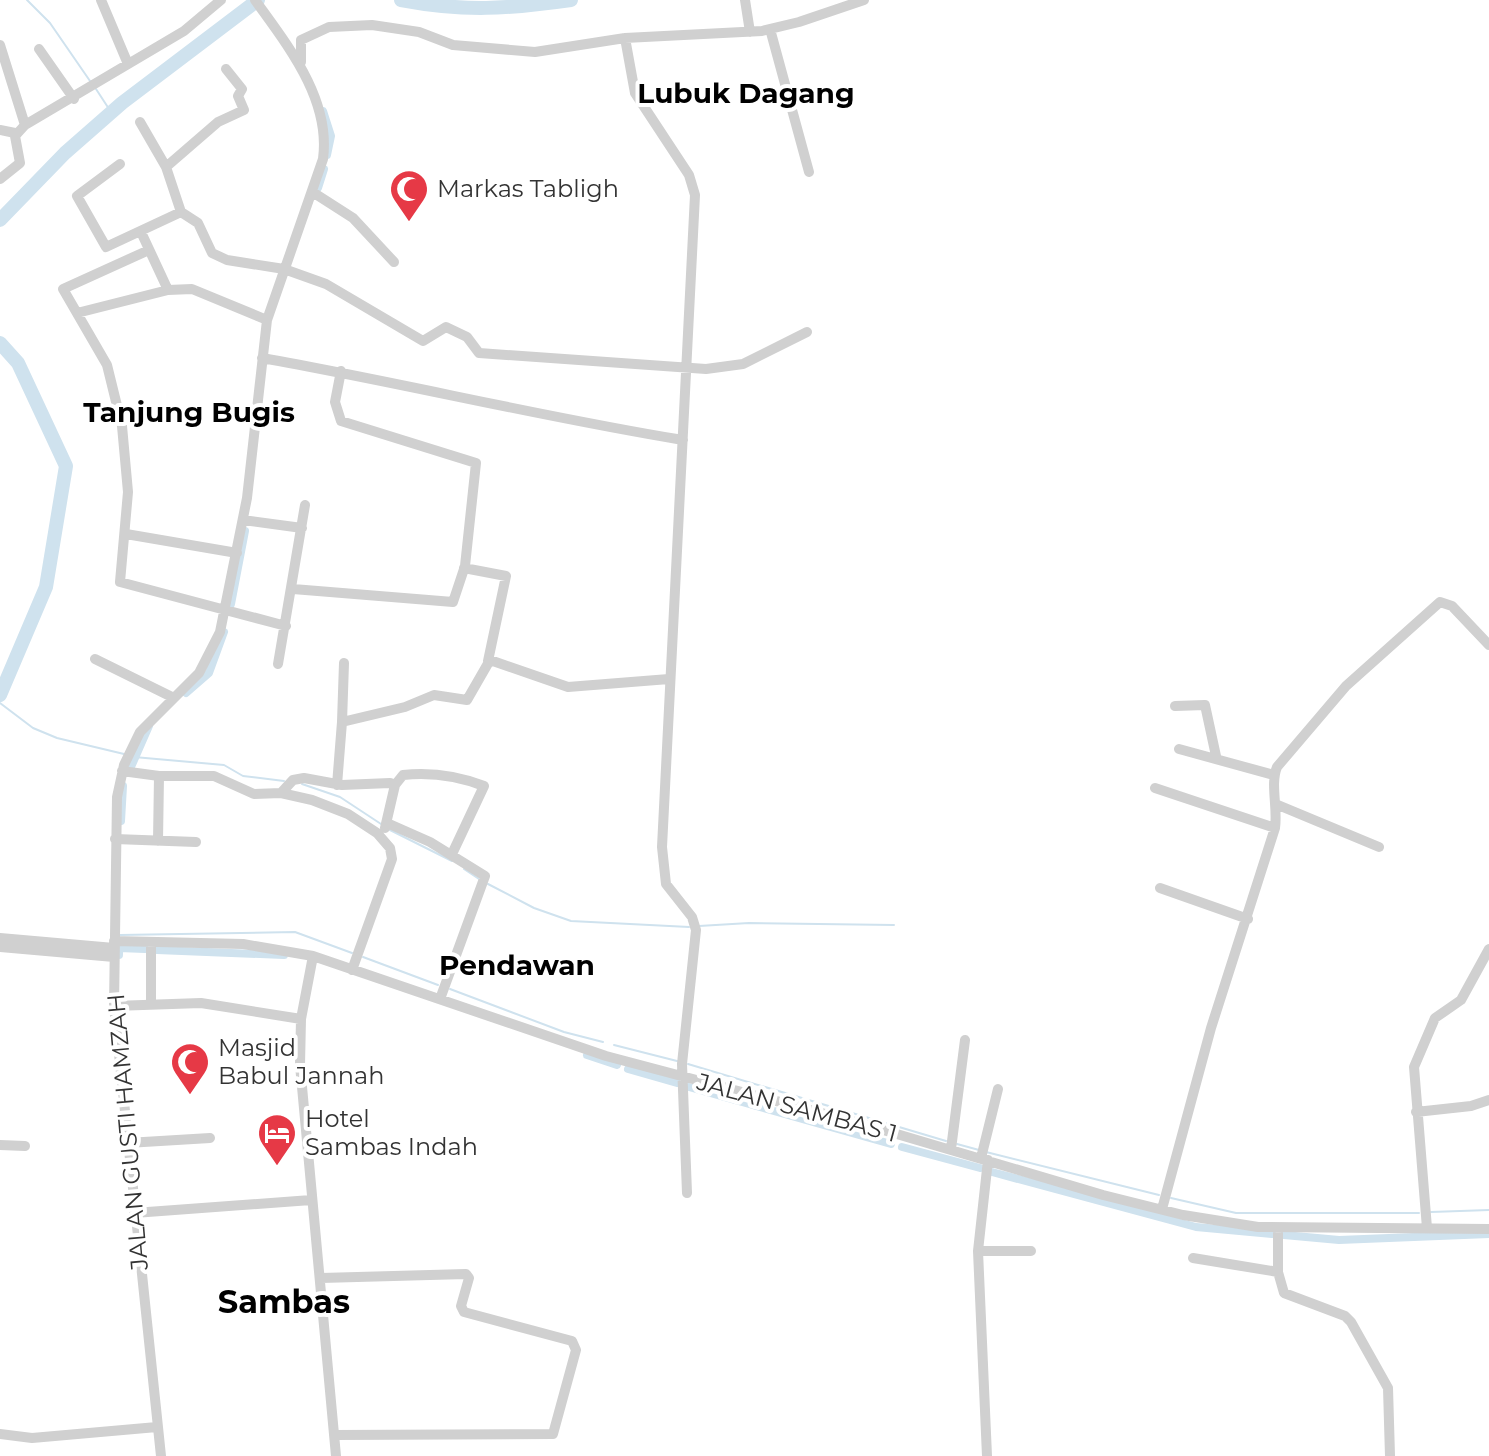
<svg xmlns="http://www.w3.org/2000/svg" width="1489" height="1456" viewBox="0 0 1489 1456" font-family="Montserrat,sans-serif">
  <rect width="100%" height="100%" fill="#fff"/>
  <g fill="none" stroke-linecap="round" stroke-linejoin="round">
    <path stroke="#cfe2ee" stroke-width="2" d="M27 0 50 23 90 81
      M96 89 111 112
      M0 703 33 728 57 738 124 754
      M134 757 224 765 243 776 284 781
      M302 784 340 797 381 824
      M390 830 452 861
      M464 869 479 879
      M488 884 534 908 571 921 689 927
      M699 926 749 923 894 925
      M120 935 295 932 352 953
      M363 957 438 985
      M450 989 564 1032 603 1042
      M614 1045 677 1061
      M688 1064 946 1141
      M957 1144 979 1150
      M986 1152 1159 1195
      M1171 1198 1236 1213H1419
      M1431 1212 1489 1210"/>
    <path stroke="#cfe2ee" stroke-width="8" d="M323 111 331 136 327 155
      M318 188 324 169
      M231 604 245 531
      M186 693 209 673 224 632
      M131 767 149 726
      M121 821 123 786
      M157 950 284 955
      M119 955V948L145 949
      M587 1055 617 1065
      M628 1069 677 1083
      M689 1087 891 1144
      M902 1147 980 1168
      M992 1172 1196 1227 1272 1234
      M1284 1235 1339 1240 1489 1234"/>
    <path stroke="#cfe2ee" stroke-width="14" d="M401 0C465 12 507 9 571 0
      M0 220 65 153 122 103 258 0
      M0 343 18 363 66 466 46 587 0 695"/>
    <path stroke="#d0d0d0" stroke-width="10" d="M101 0 128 64
      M745 0 750 32
      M770 29 809 172
      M625 38 635 93 689 175 695 195 662 847 666 884 692 917 696 930 682 1064 687 1193
      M0 45 25 125 184 31 221 0
      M39 49 74 99
      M301 62V40L329 27 372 25 419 32 453 45 535 52 625 38 762 31 799 22 864 0
      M140 122 166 167 181 212 198 223 212 253 227 260 284 269 326 284 423 341 446 327 467 337 479 353 706 369 743 364 807 332
      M0 130 15 133
      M120 164 77 196 106 247 181 212
      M166 167 218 122 244 110 238 96 242 89 226 69
      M0 179 20 163 15 136 25 125
      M314 193 353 218 394 262
      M141 232 168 290
      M149 250 63 289 107 365 122 426 128 492 120 582 286 626
      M77 313 168 290 192 289 267 320
      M262 358C403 383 542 417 683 440
      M243 520 302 528
      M126 534 237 553
      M464 568 506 576 488 661
      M293 589 453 602 465 566 476 463 341 421 335 402 341 371
      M95 659 174 698
      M278 664 305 505
      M1175 706 1205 705 1216 756
      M342 722 344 663
      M1179 749 1274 775
      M122 771 159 776H214L254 794 281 793 312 800 348 814 377 833 390 848 392 859 352 970
      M337 785 342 722 405 707 434 695 467 700 490 660 568 687 669 679
      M395 785 403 775C431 772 458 776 484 786L452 854
      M1155 788 1275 828
      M281 793 293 780 304 778 342 785 390 783 395 785 385 828
      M1278 805 1379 847
      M387 823 430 842 485 876 440 999
      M115 839 196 842
      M158 841 159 776
      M1160 888 1248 919
      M0 938 114 948
      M114 941 243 944 313 956 606 1056 863 1124 1103 1195 1183 1215 1258 1227 1489 1229
      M151 942V1004
      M0 947 114 957
      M313 956 301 1019 300 1065 336 1456
      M114 1006 201 1003 301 1019
      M1416 1112 1471 1106 1489 1100
      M127 1143 210 1138
      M0 1145 25 1146
      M951 1149 965 1040
      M981 1158 998 1089
      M1162 1209 1211 1028 1275 828C1278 808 1270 784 1277 767L1346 686 1440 602 1452 606 1489 645
      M134 1213 311 1200
      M1278 1228V1272L1284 1293 1345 1316 1351 1322 1388 1388 1390 1456
      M1427 1228 1414 1067 1435 1018 1461 1000 1489 949
      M978 1251H1031
      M1193 1258 1278 1272
      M321 1278 466 1274 469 1278 461 1306 464 1312 572 1341 576 1350 553 1434 334 1435
      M0 1434 32 1438 157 1427
      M161 1456 114 1006 117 797 124 765 140 732 199 673 220 632 247 498 267 320 323 159C331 99 288 46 255 0
      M987 1456 978 1251 988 1160"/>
  </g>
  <defs>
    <g id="mosque-pin" transform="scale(2)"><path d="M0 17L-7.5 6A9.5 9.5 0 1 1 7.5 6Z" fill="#e63946" stroke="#fff"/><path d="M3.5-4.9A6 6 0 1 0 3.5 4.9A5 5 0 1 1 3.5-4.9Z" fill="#fff"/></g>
    <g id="hotel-pin" transform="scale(2)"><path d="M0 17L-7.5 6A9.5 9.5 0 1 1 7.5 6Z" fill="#e63946" stroke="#fff"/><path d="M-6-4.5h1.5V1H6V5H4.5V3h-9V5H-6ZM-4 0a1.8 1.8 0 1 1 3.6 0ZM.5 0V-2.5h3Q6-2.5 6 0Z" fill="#fff"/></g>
  </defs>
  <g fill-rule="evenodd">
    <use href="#mosque-pin" x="409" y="189"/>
    <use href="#mosque-pin" x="190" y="1062"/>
    <use href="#hotel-pin" x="277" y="1133"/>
  </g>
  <g text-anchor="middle" stroke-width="8" stroke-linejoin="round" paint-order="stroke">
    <g font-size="24" fill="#333" stroke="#fff" text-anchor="start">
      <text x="437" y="197">Markas Tabligh</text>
      <text x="218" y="1056">Masjid<tspan x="218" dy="28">Babul Jannah</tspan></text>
      <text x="305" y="1127">Hotel<tspan x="305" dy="28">Sambas Indah</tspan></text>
    </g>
    <g font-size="24" fill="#333" stroke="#fff">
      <text transform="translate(797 1108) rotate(15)" y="8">JALAN SAMBAS 1</text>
      <text transform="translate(128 1132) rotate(-95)" y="8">JALAN GUSTI HAMZAH</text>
    </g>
    <g font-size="28" font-weight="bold" fill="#000" stroke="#fff">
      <text x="746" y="103">Lubuk Dagang</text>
      <text x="189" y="422">Tanjung Bugis</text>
      <text x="517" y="975">Pendawan</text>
    </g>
    <g font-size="32" font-weight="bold" fill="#000" stroke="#fff">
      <text x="284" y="1313">Sambas</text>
    </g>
  </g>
</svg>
